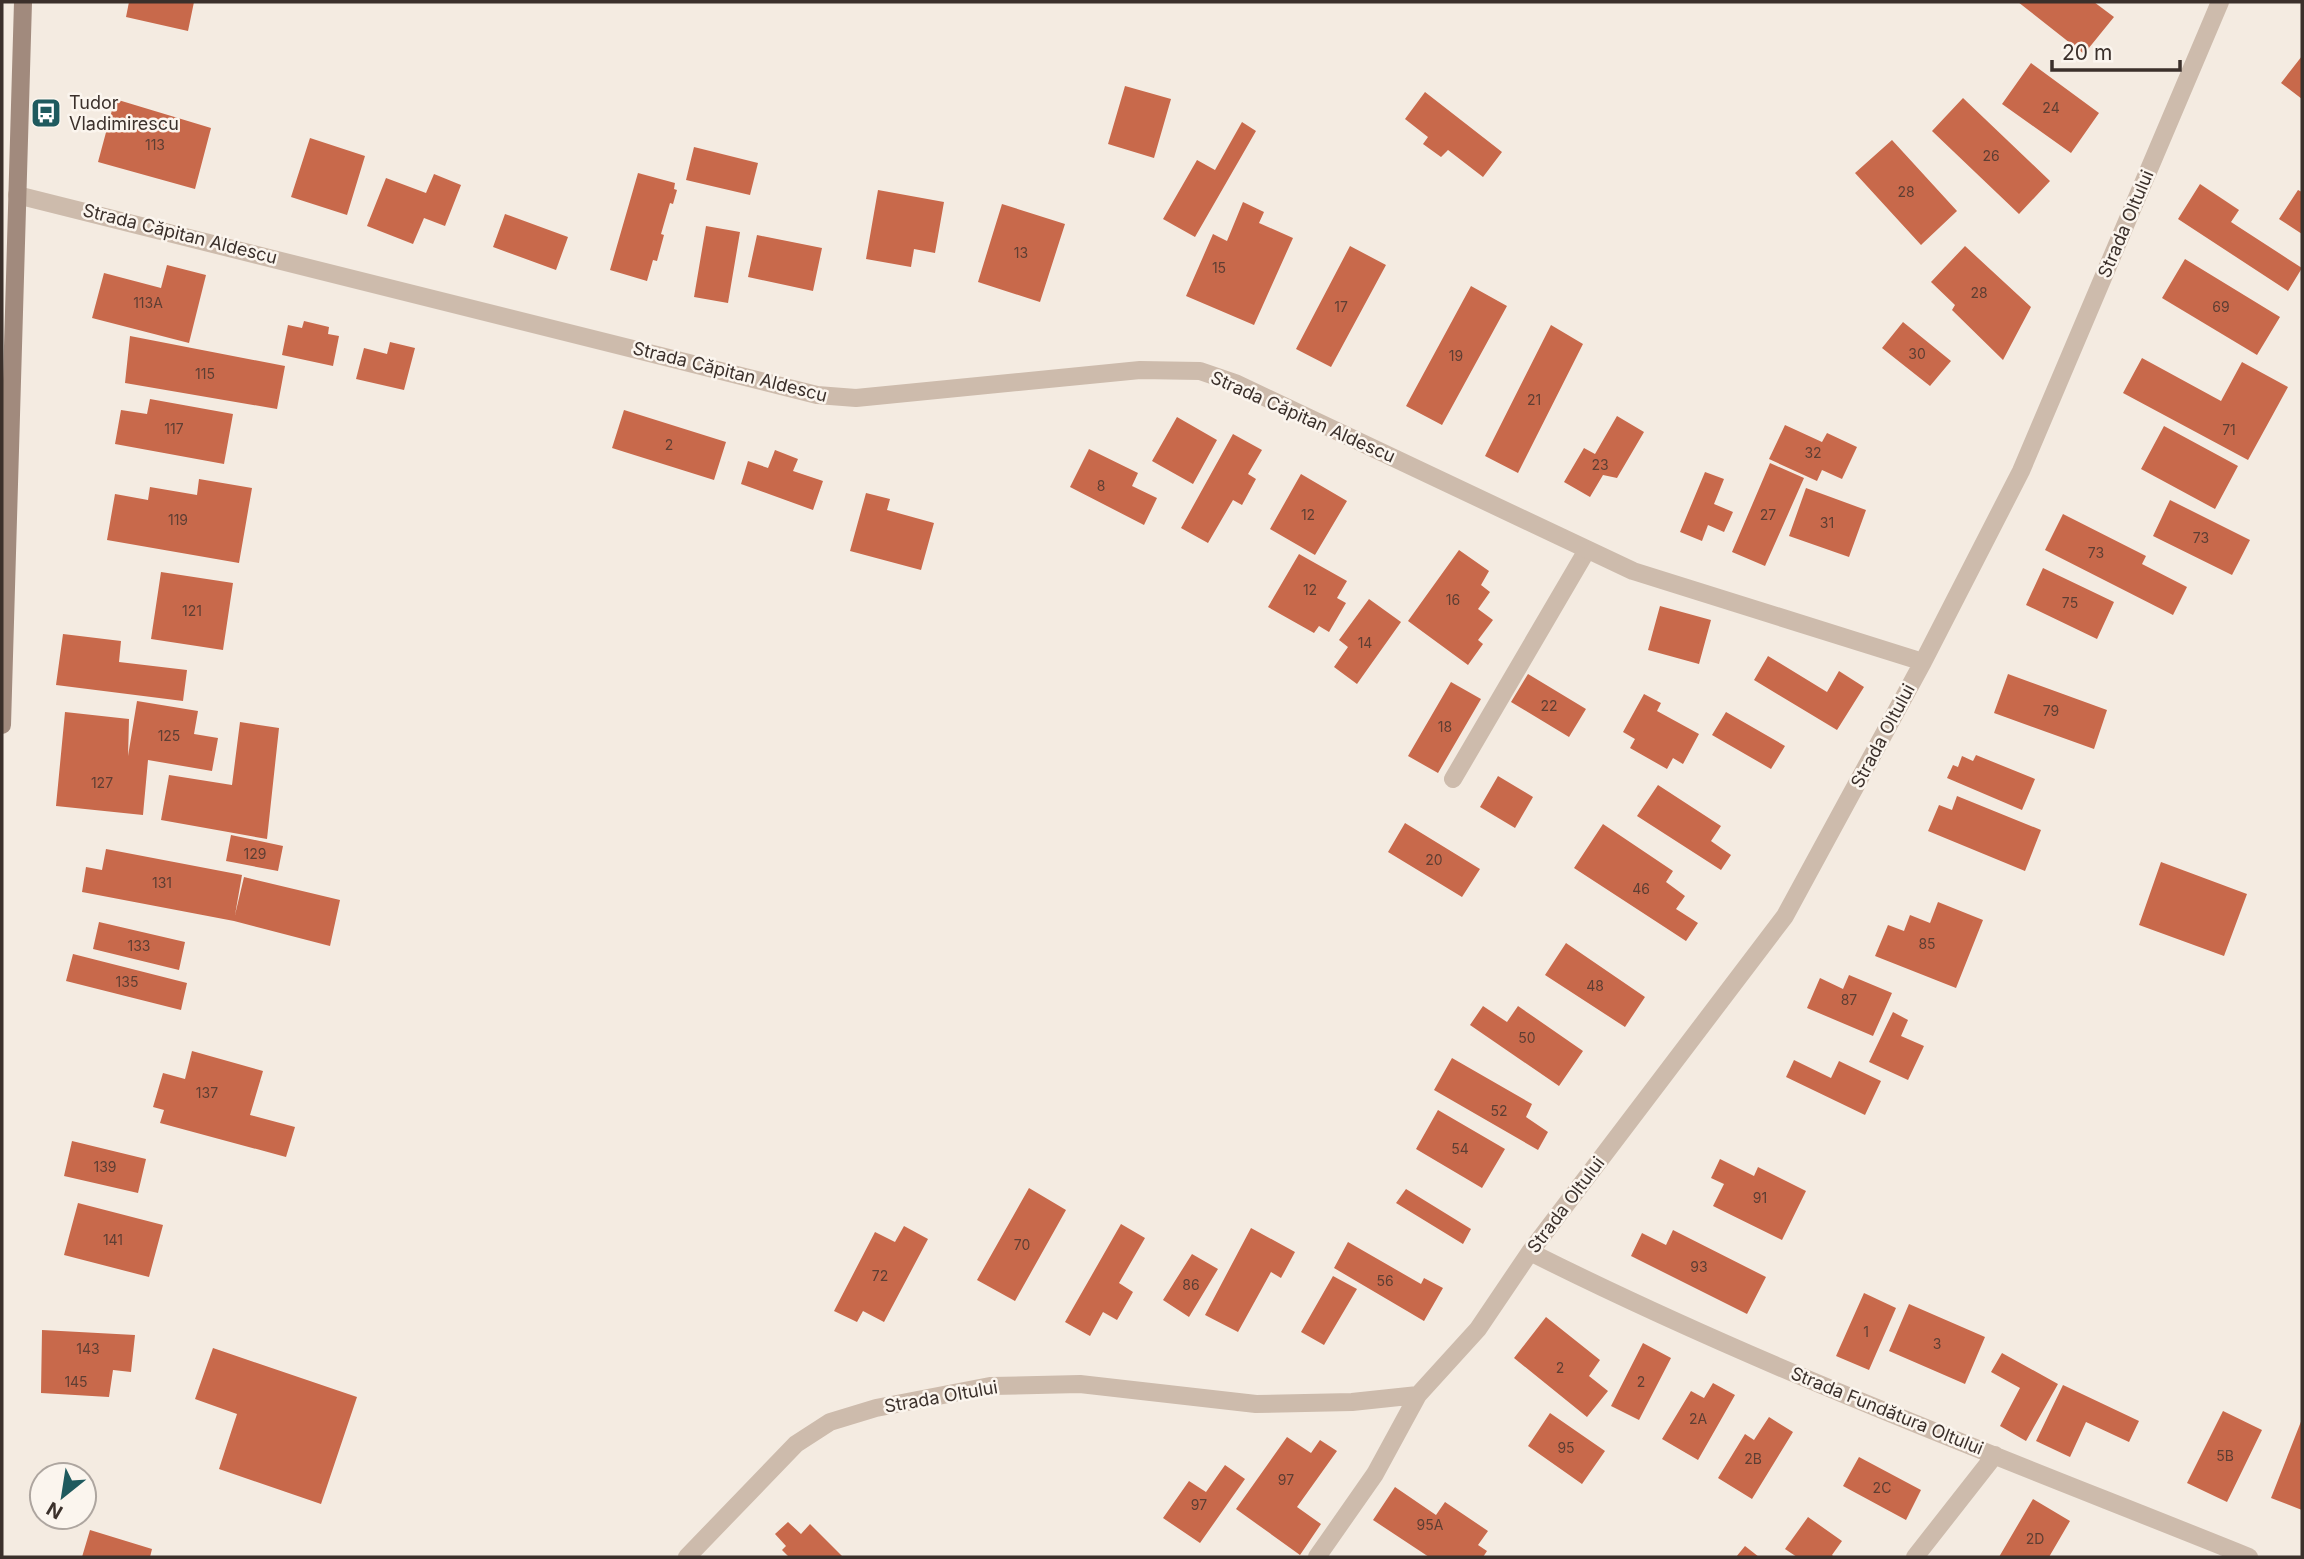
<svg xmlns="http://www.w3.org/2000/svg" width="2304" height="1559" viewBox="0 0 2304 1559" font-family="Inter,sans-serif">
  <rect width="100%" height="100%" fill="#f4ebe1"/>
  <path fill="#c8694b" d="M129 2H194L188 31 126 17Z
    M2018 2H2094L2114 17 2084 54Z
    M2302 56V99L2281 83Z
    M2031 63 2099 113 2071 153 2002 104Z
    M1125 86 1171 99 1154 158 1108 144Z
    M1425 92 1502 152 1483 177 1448 150 1441 157 1423 144 1428 137 1405 119Z
    M1963 98 2050 181 2019 214 1932 131Z
    M115 99 211 128 195 189 98 162Z
    M1242 122 1256 131 1195 237 1163 219 1197 160 1215 170Z
    M310 138 365 156 347 215 291 197Z
    M1892 140 1957 211 1921 245 1855 173Z
    M694 147 758 163 750 195 686 180Z
    M638 173 675 183 674 189 677 190 673 204 670 203 661 234 664 235 657 261 653 260 647 281 610 270Z
    M434 174 461 185 445 226 424 218 413 244 367 226 386 178 426 193Z
    M2200 184 2239 210 2231 222 2302 268 2288 291 2178 219Z
    M878 190 944 202 935 253 914 249 911 267 866 259Z
    M2298 190 2302 192V234L2279 219Z
    M1243 202 1264 212 1259 223 1293 238 1254 325 1186 296 1213 234 1227 241Z
    M1002 204 1065 224 1040 302 978 282Z
    M505 214 568 237 556 270 493 247Z
    M706 226 740 232 728 303 694 297Z
    M757 235 822 248 813 291 748 277Z
    M1350 246 1386 265 1331 367 1296 349Z
    M1965 246 2031 307 2003 360 1952 310 1955 305 1931 282Z
    M2185 259 2280 317 2257 355 2162 298Z
    M167 265 206 275 189 343 92 318 104 273 161 288Z
    M1471 286 1507 306 1442 425 1406 406Z
    M304 321 329 327 328 334 339 336 333 366 282 355 288 325 302 328Z
    M1903 322 1951 361 1930 386 1882 348Z
    M1551 325 1583 344 1518 473 1485 456Z
    M130 336 285 366 277 409 125 383Z
    M390 342 415 348 404 390 356 379 364 348 387 354Z
    M2142 358 2221 401 2242 362 2288 387 2248 460 2123 393Z
    M150 399 233 414 224 464 115 444 121 410 147 414Z
    M624 410 726 442 714 480 612 448Z
    M1617 416 1644 432 1617 478 1603 475 1590 497 1564 482 1584 448 1595 454Z
    M1177 417 1217 440 1193 484 1152 461Z
    M1785 425 1822 442 1827 433 1857 447 1842 479 1822 470 1817 481 1769 459Z
    M2164 426 2238 466 2215 509 2141 469Z
    M1233 434 1262 450 1248 474 1256 479 1242 505 1233 500 1208 543 1181 528Z
    M1089 449 1138 473 1132 486 1157 498 1144 525 1070 487Z
    M775 450 798 459 793 471 823 481 813 510 741 484 748 461 768 468Z
    M1770 463 1804 478 1765 566 1732 552Z
    M1705 472 1724 479 1714 504 1733 512 1724 532 1708 525 1702 541 1680 532Z
    M1301 474 1347 501 1315 555 1270 529Z
    M199 479 252 488 239 563 107 540 115 494 148 500 150 487 197 495Z
    M1806 488 1866 510 1849 557 1789 536Z
    M866 493 890 499 887 510 934 523 921 570 850 551Z
    M2170 500 2250 540 2232 575 2153 536Z
    M2063 514 2146 556 2142 564 2187 587 2173 615 2045 550Z
    M1459 550 1489 571 1481 585 1490 592 1478 609 1493 620 1478 640 1483 644 1468 665 1408 621Z
    M1299 554 1347 581 1337 598 1346 603 1329 632 1319 626 1314 633 1268 607Z
    M2043 568 2114 602 2097 639 2026 605Z
    M161 572 233 583 223 650 151 639Z
    M1369 599 1401 622 1357 684 1334 667 1348 647 1339 640Z
    M1660 606 1711 620 1699 664 1648 650Z
    M63 634 121 641 119 662 187 670 183 701 56 685Z
    M1768 656 1827 692 1839 671 1864 687 1837 730 1754 680Z
    M1528 674 1586 709 1569 737 1511 702Z
    M2008 674 2107 710 2094 749 1994 713Z
    M1451 682 1481 699 1438 773 1408 756Z
    M1644 694 1661 703 1657 711 1699 734 1683 764 1673 758 1667 769 1630 748 1635 739 1623 732Z
    M137 701 198 711 194 734 218 738 212 771 148 760 143 815 56 806 65 712 129 719 128 756Z
    M1726 712 1785 746 1771 769 1712 735Z
    M240 722 279 728 267 839 161 820 169 775 232 785Z
    M1976 755 2035 779 2022 810 1947 778 1953 765 1958 767 1962 756 1973 761Z
    M1498 776 1533 797 1515 828 1480 807Z
    M1658 785 1721 826 1711 841 1731 855 1721 870 1637 816Z
    M1957 796 2041 830 2025 871 1928 831 1939 805 1952 810Z
    M1405 823 1480 869 1462 897 1388 852Z
    M1603 824 1673 871 1666 882 1685 896 1676 909 1698 923 1686 941 1574 868Z
    M231 835 283 846 278 871 226 861Z
    M106 849 242 875 235 915 244 877 340 900 330 946 234 921 82 892 86 867 102 870Z
    M2161 862 2247 894 2224 956 2139 925Z
    M1938 902 1983 920 1956 988 1875 956 1888 925 1904 931 1910 915 1930 923Z
    M99 922 185 942 179 970 93 949Z
    M1566 943 1645 997 1625 1027 1545 975Z
    M73 954 187 983 181 1010 66 981Z
    M1849 975 1892 993 1873 1036 1807 1008 1820 978 1843 989Z
    M1483 1006 1507 1022 1518 1006 1583 1051 1559 1086 1470 1025Z
    M1893 1012 1908 1020 1901 1036 1924 1046 1908 1080 1869 1062Z
    M192 1051 263 1071 250 1115 295 1127 286 1157 160 1123 164 1110 153 1107 163 1073 185 1079Z
    M1452 1058 1532 1104 1526 1117 1548 1132 1538 1150 1434 1090Z
    M1794 1060 1831 1078 1839 1061 1881 1081 1865 1115 1786 1077Z
    M1438 1110 1505 1149 1482 1188 1416 1149Z
    M72 1141 146 1159 138 1193 64 1176Z
    M1720 1159 1754 1176 1758 1167 1806 1191 1782 1240 1713 1206 1724 1184 1711 1178Z
    M1029 1188 1066 1210 1015 1301 977 1280Z
    M1406 1189 1471 1229 1463 1244 1396 1203Z
    M78 1203 163 1225 149 1277 64 1255Z
    M1121 1224 1145 1238 1119 1283 1133 1292 1117 1320 1103 1312 1090 1336 1065 1322Z
    M904 1226 928 1239 884 1322 863 1311 857 1322 834 1311 875 1232 895 1242Z
    M1251 1228 1295 1252 1281 1278 1271 1272 1238 1332 1205 1315Z
    M1673 1230 1766 1277 1747 1314 1631 1256 1642 1233 1666 1245Z
    M1348 1242 1421 1284 1424 1278 1443 1288 1424 1321 1334 1268Z
    M1192 1254 1218 1269 1189 1317 1163 1300Z
    M1333 1276 1357 1289 1324 1345 1301 1332Z
    M1864 1293 1896 1308 1869 1370 1836 1356Z
    M1909 1304 1985 1337 1965 1384 1889 1351Z
    M1546 1317 1600 1360 1589 1376 1608 1391 1587 1417 1514 1358Z
    M42 1330 135 1335 131 1372 113 1370 109 1397 41 1393Z
    M1643 1343 1671 1358 1639 1420 1611 1406Z
    M213 1348 357 1397 321 1504 219 1469 237 1414 195 1399Z
    M2002 1353 2058 1384 2026 1441 2000 1426 2020 1388 1991 1372Z
    M1713 1383 1735 1395 1698 1460 1662 1439 1691 1391 1704 1398Z
    M2063 1385 2139 1421 2129 1442 2086 1422 2070 1457 2036 1441Z
    M2223 1411 2262 1430 2227 1502 2187 1483Z
    M1550 1413 1605 1451 1582 1484 1528 1446Z
    M1769 1417 1793 1432 1752 1499 1718 1478 1745 1434 1754 1440Z
    M2302 1419V1510L2271 1498Z
    M1287 1437 1311 1453 1320 1440 1337 1451 1297 1507 1321 1524 1300 1555 1236 1509Z
    M1859 1457 1921 1490 1906 1520 1843 1486Z
    M1225 1465 1245 1479 1200 1543 1163 1518 1189 1481 1206 1492Z
    M1395 1487 1436 1515 1445 1502 1488 1531 1478 1545 1487 1551 1483 1557H1429L1373 1520Z
    M2033 1499 2070 1521 2049 1557H1999Z
    M1808 1517 1842 1541 1832 1555 1834 1557H1797L1785 1549Z
    M788 1522 801 1534 810 1524 843 1557H789L782 1550 786 1546 775 1534Z
    M90 1530 152 1549 150 1557H82Z
    M1745 1546 1759 1557H1736Z"/>
  <g fill="none" stroke-linecap="round" stroke-linejoin="round">
    <path stroke="#cdbbac" stroke-width="18" d="M1453 779 1587 550"/>
    <path stroke="#cdbbac" stroke-width="18" d="M17 195 817 395 856 398 1140 370 1200 371 1235 383 1633 571 1923 662
      M1530 1252C1763 1369 2008 1460 2249 1557
      M687 1557 796 1444 830 1422 876 1408 990 1386 1080 1384 1256 1404 1352 1402 1418 1395 1478 1329 1530 1252 1785 916 1923 662 2021 471 2220 2
      M1317 1557 1375 1474 1418 1395
      M1915 1557 1995 1455"/>
    <path stroke="#a18a7d" stroke-width="18" d="M2 725 23 2"/>
  </g>
  <defs>
    <g id="bus-square" transform="scale(1.575)"><rect x="-9" y="-9" width="18" height="18" rx="4" fill="#1f5a5e" stroke="#fbf5ee"/><path d="M-5-6H5V4H4V6H2V4H-2V6H-4V4H-5ZM-3.5-4V0h7V-4ZM-3.5 1.2v1.5H-2V1.2ZM2 1.2v1.5H3.5V1.2Z" fill="#fff"/></g>
  </defs>
  <g fill-rule="evenodd">
    <use href="#bus-square" x="46" y="113"/>
  </g>
  <g text-anchor="middle" stroke-width="5" stroke-linejoin="round" paint-order="stroke">
    <g font-size="14" fill="#5e3e33">
      <text x="2051" y="113">24</text>
      <text x="155" y="150">113</text>
      <text x="1991" y="161">26</text>
      <text x="1906" y="197">28</text>
      <text x="1021" y="258">13</text>
      <text x="1219" y="273">15</text>
      <text x="1979" y="298">28</text>
      <text x="148" y="308">113A</text>
      <text x="1341" y="312">17</text>
      <text x="2221" y="312">69</text>
      <text x="1917" y="359">30</text>
      <text x="1456" y="361">19</text>
      <text x="205" y="379">115</text>
      <text x="1534" y="405">21</text>
      <text x="174" y="434">117</text>
      <text x="2229" y="435">71</text>
      <text x="669" y="450">2</text>
      <text x="1813" y="458">32</text>
      <text x="1600" y="470">23</text>
      <text x="1101" y="491">8</text>
      <text x="1308" y="520">12</text>
      <text x="1768" y="520">27</text>
      <text x="178" y="525">119</text>
      <text x="1827" y="528">31</text>
      <text x="2201" y="543">73</text>
      <text x="2096" y="558">73</text>
      <text x="1310" y="595">12</text>
      <text x="1453" y="605">16</text>
      <text x="2070" y="608">75</text>
      <text x="192" y="616">121</text>
      <text x="1365" y="648">14</text>
      <text x="1549" y="711">22</text>
      <text x="2051" y="716">79</text>
      <text x="1445" y="732">18</text>
      <text x="169" y="741">125</text>
      <text x="102" y="788">127</text>
      <text x="255" y="859">129</text>
      <text x="1434" y="865">20</text>
      <text x="162" y="888">131</text>
      <text x="1641" y="894">46</text>
      <text x="1927" y="949">85</text>
      <text x="139" y="951">133</text>
      <text x="127" y="987">135</text>
      <text x="1595" y="991">48</text>
      <text x="1849" y="1005">87</text>
      <text x="1527" y="1043">50</text>
      <text x="207" y="1098">137</text>
      <text x="1499" y="1116">52</text>
      <text x="1460" y="1154">54</text>
      <text x="105" y="1172">139</text>
      <text x="1760" y="1203">91</text>
      <text x="113" y="1245">141</text>
      <text x="1022" y="1250">70</text>
      <text x="1699" y="1272">93</text>
      <text x="880" y="1281">72</text>
      <text x="1385" y="1286">56</text>
      <text x="1191" y="1290">86</text>
      <text x="1866" y="1337">1</text>
      <text x="1937" y="1349">3</text>
      <text x="88" y="1354">143</text>
      <text x="1560" y="1373">2</text>
      <text x="76" y="1387">145</text>
      <text x="1641" y="1387">2</text>
      <text x="1698" y="1424">2A</text>
      <text x="1566" y="1453">95</text>
      <text x="2225" y="1461">5B</text>
      <text x="1753" y="1464">2B</text>
      <text x="1286" y="1485">97</text>
      <text x="1882" y="1493">2C</text>
      <text x="1199" y="1510">97</text>
      <text x="1430" y="1530">95A</text>
      <text x="2035" y="1544">2D</text>
    </g>
    <g font-size="18" fill="#3b302b" stroke="#fbf5ee" text-anchor="start">
      <text x="69" y="109">Tudor<tspan x="69" dy="21">Vladimirescu</tspan></text>
    </g>
    <g font-size="18" fill="#3b302b" stroke="#fbf5ee">
      <text transform="translate(2126 224) rotate(-67)" y="6">Strada Oltului</text>
      <text transform="translate(180 234) rotate(14)" y="6">Strada Căpitan Aldescu</text>
      <text transform="translate(730 372) rotate(14)" y="6">Strada Căpitan Aldescu</text>
      <text transform="translate(1303 417) rotate(24)" y="6">Strada Căpitan Aldescu</text>
      <text transform="translate(1883 736) rotate(-62)" y="6">Strada Oltului</text>
      <text transform="translate(1566 1205) rotate(-53)" y="6">Strada Oltului</text>
      <text transform="translate(941 1397) rotate(-10)" y="6">Strada Oltului</text>
      <text transform="translate(1887 1411) rotate(22)" y="6">Strada Fundătura Oltului</text>
    </g>
  </g>
  <rect width="2304" height="1559" fill="none" stroke="#3b302b" stroke-width="7"/>
  <g transform="translate(63 1496) rotate(210)"><circle r="33" fill="#fbf5ee" stroke="#aea6a0" stroke-width="2"/>
  <path d="M0-5L12 26L0 18L-12 26Z" fill="#1f5a5e"/>
  <text y="-10" font-size="19" font-weight="bold" text-anchor="middle" fill="#3b302b">N</text>
  </g>
  <path d="M2052 60v10h128v-10" fill="none" stroke="#3b302b" stroke-width="3.5"/>
  <text x="2062" y="60" font-size="21" fill="#3b302b" stroke="#fbf5ee" stroke-width="5" paint-order="stroke">20 m</text>
</svg>
